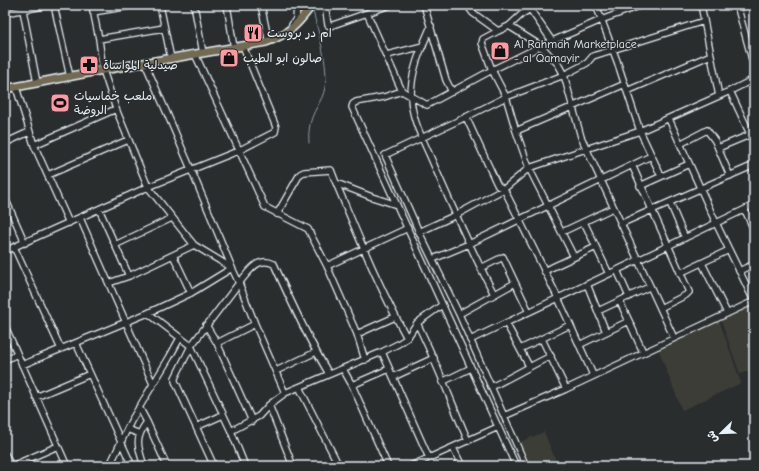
<svg xmlns="http://www.w3.org/2000/svg" width="759" height="471" viewBox="0 0 759 471" font-family="'Comic Neue','Playpen Sans Arabic',sans-serif">
  <rect width="100%" height="100%" fill="#2a2d2e"/>
  <filter id="ink" filterUnits="userSpaceOnUse"><feTurbulence type="fractalNoise" baseFrequency=".025" numOctaves="2"/><feDisplacementMap in="SourceGraphic" scale="8" xChannelSelector="R" yChannelSelector="G"/><feConvolveMatrix kernelMatrix="1 2 1 2 8 2 1 2 1" color-interpolation-filters="sRGB"/></filter>
  <g filter="url(#ink)">
    <path fill="#3e3e39" d="M754 304V369L740 374 721 320Z
      M719 320 741 383 682 410 658 348Z
      M544 432 546 437 558 466H531L520 442Z"/>
    <g fill="none" stroke-linecap="round" stroke-linejoin="round">
      <path stroke="#8c9fa9" stroke-width="1" d="M309 143C308 130 310 119 317 107 320 101 324 95 325 87 329 66 318 32 313 11"/>
      <g stroke="#e8f1f8" stroke-width="8">
        <path id="minor" d="M22 5 37 83
          M54 5 70 77
          M92 5 99 39 103 70 116 109 148 187 194 245 232 268 239 283C250 271 257 256 274 264 291 302 308 339 329 374
          M160 5 171 59
          M194 5 203 53
          M227 5 234 48
          M261 5 268 38 266 42
          M325 5 328 25 330 26 390 5
          M424 5 446 80 452 92
          M467 5 473 13 498 31 509 26 541 46 558 64 564 75 581 137 674 338
          M596 5 617 61 640 131 661 176
          M701 5 719 96
          M737 5 754 67
          M530 9 552 41
          M93 12 136 5
          M5 13 49 5
          M367 13 402 91 427 105 492 70 541 46 601 20 642 5
          M292 25 296 19 297 5
          M431 26C421 49 411 70 411 96 411 120 425 143 434 165 453 209 472 252 494 294
          M509 26 522 14 537 5
          M498 31 483 39 482 43 492 70 506 97 516 131 529 168 574 257
          M99 39 164 28
          M195 54 265 207 308 229 312 237 327 266 357 334 365 360
          M387 55 423 46
          M145 63C175 131 204 199 232 268L191 293 148 313
          M16 87 34 145 69 223
          M402 91 384 97 356 102 353 104 352 107 516 466
          M627 91 711 55
          M730 91 750 134
          M466 117 496 182 498 186 504 189 519 219 558 298 593 375
          M669 119 716 223 754 301
          M516 131 625 84
          M5 143 29 132
          M680 144 707 130 715 141 730 176
          M34 145 116 109
          M718 148 754 133
          M632 165 689 292 686 295 660 308
          M48 175 128 140
          M336 183C358 235 379 288 407 338
          M640 186 689 164
          M5 198 25 243
          M670 203 685 238
          M99 209 129 276
          M745 210 754 230
          M277 214 300 174 304 172 331 170 336 183 372 197 397 205
          M80 218 153 384
          M584 222 609 274
          M620 224 754 165
          M419 232 456 215 504 189 529 168 640 131 730 91 754 79
          M562 232 613 208
          M115 245 172 218
          M14 247 61 349
          M5 251 148 187 238 151 275 132 276 127 243 46
          M173 255 191 293
          M433 259 469 244 651 156
          M702 263 727 313
          M327 266 408 228
          M481 268 503 257 529 312
          M617 270 629 297
          M544 271 596 247
          M739 271 754 264
          M680 273 729 250
          M109 283 129 276 194 245
          M239 283 255 324 285 393
          M587 284 606 332
          M598 311 649 287
          M459 314 515 283
          M629 321 643 352
          M417 323C436 361 451 401 468 441
          M506 323 529 366
          M206 325 217 343 252 421
          M5 326 67 466
          M357 334 395 317
          M542 339 566 389
          M470 340 754 205
          M76 343 132 466
          M217 343 255 324
          M579 345 629 321 620 302
          M520 349 570 325
          M382 352 429 458
          M5 360 17 354
          M22 365 148 313 191 346 231 431 245 466
          M343 369 352 385 388 466
          M276 371 316 352
          M393 377 434 358
          M442 382 471 368
          M352 385 389 369
          M299 387 339 466
          M491 387C512 377 530 366 551 356
          M36 397 90 374
          M269 405 293 466
          M139 407 147 422 167 466
          M504 416 566 389 754 301
          M196 427 223 415
          M127 429 140 434
          M231 431 259 416 269 405 285 393 382 352 398 344 407 338 417 323 442 305
          M453 448 462 466
          M5 454 11 466
          M110 465 131 421 169 358 180 338
          M12 466 58 446
          M144 466C138 447 134 439 147 422
          M214 466 175 381V378L191 346 239 283
          M411 466 498 427
          M526 466 459 314 419 232 385 155 466 117 506 97 564 75 587 63 593 56 704 21"/>
      </g>
      <g stroke="#e8f1f8" stroke-width="10">
        <path id="major" d="M5 89 103 70 266 42C289 34 298 24 312 5"/>
      </g>
      <use href="#minor" stroke="#2a2d2e" stroke-width="5.5"/>
      <use href="#major" stroke="#736b52" stroke-width="7"/>
    </g>
  </g>
  <defs>
    <g id="restaurant-square" transform="scale(1)"><rect x="-9" y="-9" width="18" height="18" rx="4" fill="#ff9aa2" stroke="#2a2d2e"/><path d="M-5-6h1v4h1v-4h1v4h1v-4h1v5L-1.5 .5V6h-2V.5L-5-1ZM5-6V6H3V1.5H1.5Q1.5-4 5-6Z" fill="#111"/></g>
    <g id="shop-square" transform="scale(1)"><rect x="-9" y="-9" width="18" height="18" rx="4" fill="#ff9aa2" stroke="#2a2d2e"/><path d="M-5-2.5h2.3a2.7 3.5 0 0 1 5.4 0H5L5.5 6h-11ZM-1.5-2.5h3a1.5 2.3 0 0 0-3 0Z" fill="#111"/></g>
    <g id="pharmacy-square" transform="scale(1)"><rect x="-9" y="-9" width="18" height="18" rx="4" fill="#ff9aa2" stroke="#2a2d2e"/><path d="M-2-6h4v4h4v4h-4v4h-4v-4h-4v-4h4Z" fill="#111"/></g>
    <g id="stadium-square" transform="scale(1)"><rect x="-9" y="-9" width="18" height="18" rx="4" fill="#ff9aa2" stroke="#2a2d2e"/><path d="M0-5a6.5 5 0 1 0 0 10a6.5 5 0 1 0 0-10ZM-3.5-1.8h7v3.6h-7Z" fill="#111"/></g>
  </defs>
  <g fill-rule="evenodd">
    <use href="#restaurant-square" x="253" y="33"/>
    <use href="#shop-square" x="500" y="51"/>
    <use href="#shop-square" x="229" y="58"/>
    <use href="#pharmacy-square" x="89" y="65"/>
    <use href="#stadium-square" x="60" y="103"/>
  </g>
  <g text-anchor="middle" stroke-width="3" stroke-linejoin="round" paint-order="stroke">
    <g font-size="12" fill="#e8f1f8" stroke="#2a2d2e" text-anchor="start">
      <text x="267" y="37">ام در بروست</text>
      <text x="514" y="48">Al Rahmah Marketplace<tspan x="514" dy="14">- al Qamayir</tspan></text>
      <text x="243" y="62">صالون ابو الطيب</text>
      <text x="103" y="69">صيدلية المواساة</text>
      <text x="74" y="100">ملعب خماسيات<tspan x="74" dy="14">الروضة</tspan></text>
    </g>
  </g>
  <rect width="759" height="471" fill="none" stroke="#2a2d2e" stroke-width="20"/>
  <rect x="10" y="10" width="739" height="451" fill="none" stroke="#e8f1f8" stroke-width="1.5" filter="url(#ink)"/>
  <g transform="translate(721 433) rotate(247)" stroke="#2a2d2e" stroke-width="3" paint-order="stroke">
  <path d="M0-3L7 15L0 10L-7 15Z" fill="#e8f1f8"/>
  <text y="-6" font-size="11" font-weight="bold" text-anchor="middle" fill="#e8f1f8">ش</text>
  </g>
</svg>
